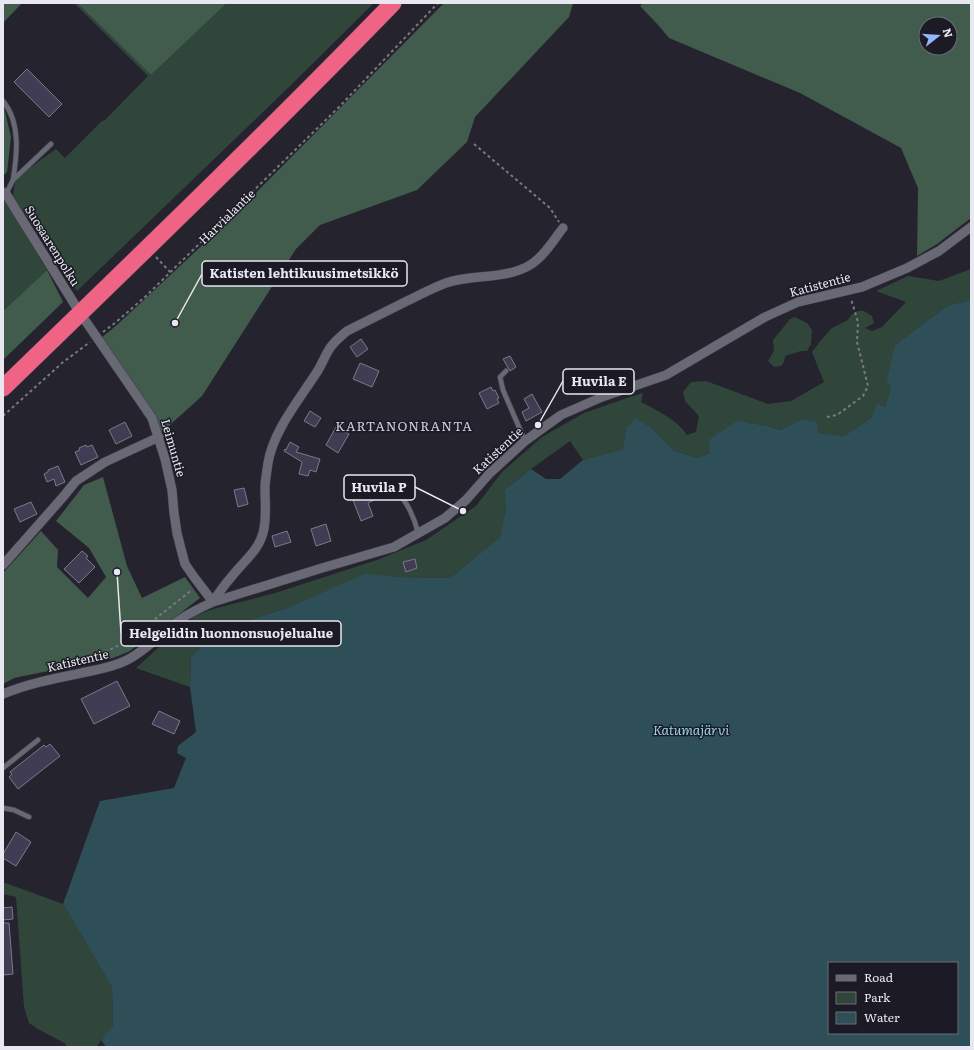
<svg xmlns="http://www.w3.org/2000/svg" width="974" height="1050" viewBox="0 0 974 1050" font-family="Literata,serif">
  <rect width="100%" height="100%" fill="#24232e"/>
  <path fill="#31463a" d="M74 3H77L151 75 227 3H374L290 86 77 291 13 197 15 182 20 175 56 149 65 158 102 121 105 120 148 76Z
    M3 197 47 270 3 311Z
    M971 269V300L949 305 925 322 895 345 891 388 885 407 877 403 871 418 844 436 817 433V422L802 419 780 430 764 425 748 423 738 420 710 453 697 458 673 450 653 429 626 428 623 449 583 460 570 441 531 469 504 490 506 507 500 537 450 578 399 577 367 575 285 609 217 630 191 657 190 687 136 668 178 630 195 616 213 609 275 593 377 560 426 540 476 506 502 472 542 437 584 413 627 398 643 393 641 402C658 411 676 419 687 435L696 432 699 416 685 401 683 392 691 382 706 381 768 404 791 401 824 382 812 352 822 339 832 328 848 320 851 315 858 311H864L872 316 874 323 865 328 872 331 882 327 906 302 876 291 908 276 939 281Z
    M795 317 807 323 812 330 811 344 807 351H801L785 356 784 362 781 366 774 367 768 361 774 351 773 340 790 319Z
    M3 882 63 904 112 987 113 1027 101 1040 97 1047H66V1044L38 1029 29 1023 24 1007 16 897 3 894Z"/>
  <path fill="#415b4c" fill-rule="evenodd" d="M3 3H22L3 23Z
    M77 3H227L151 75Z
    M444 3H573L569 17 475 117 467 142 417 190 320 225 296 249 202 396 160 434 101 338 117 325 227 222Z
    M643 3H971V218L937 244 917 256 918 188 901 148 800 93 669 38 659 26 640 6ZM926 24H950V48H926Z
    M3 106 4 107 11 137 7 172 3 176Z
    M47 270 63 302 3 360V311Z
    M103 477 127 566 142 598 185 577 200 598 147 639 128 652 113 658 14 678 3 684V573L41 531 58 550 57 567 88 598 106 577 89 548 56 521 84 485Z"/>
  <path fill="#2f4f58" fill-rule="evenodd" d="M971 300V1047H106L101 1040 113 1026 112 987 63 904 100 801 174 788 186 758 177 753 178 746 196 732 190 687 191 657 217 630 285 609 365 574 399 577 450 578 500 537 506 507 504 490 531 469 546 479H560L583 460 623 449 626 428 636 419 653 429 673 450 697 458 710 453 709 440 738 420 748 423 764 425 780 430 802 419 817 422 818 433 844 436 871 418 877 403 885 407 891 388 887 380 895 345 925 322 949 305ZM829 963H957V1033H829Z"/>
  <path fill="#3f3c54" stroke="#7c7a88" d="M27 69 62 104 49 117 14 82Z
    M361 339 368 349 357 357 350 347Z
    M510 356 516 367 510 371 503 359Z
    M360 363 379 371 372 387 353 379Z
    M491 387 493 391 495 390 499 398 497 399 499 403 487 409 479 393Z
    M532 394 542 412 526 421 522 412 529 408 524 399Z
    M310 411 321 418 315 427 304 421Z
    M125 422 132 436 116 444 109 430Z
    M336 427 349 434 338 453 326 445Z
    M290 442 299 447 296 452 320 459 316 472 310 470 308 476 299 474 302 462 284 451 285 449 286 450Z
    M86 445 87 447 92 445 98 457 81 465 75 452 80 450 79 448Z
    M58 466 65 482 56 486 54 479 47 482 44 474 48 472V470Z
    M244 488 248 504 238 507 234 490Z
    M370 491 374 500 368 503 373 516 361 521 353 500 359 498 358 496Z
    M31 502 37 514 20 522 14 509Z
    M326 524 331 541 316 546 311 529Z
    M287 531 291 542 275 547 272 536Z
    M82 551 88 556 86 558 95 567 79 583 64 569Z
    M415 559 417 568 406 572 403 562Z
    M117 681 130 706 94 724 81 699Z
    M159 711 180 721 174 734 152 724Z
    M50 744 60 756 18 789 9 777 12 774 10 772 44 745 46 747Z
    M16 832 31 842 16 866 3 858V854Z
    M12 907 13 919 3 920V908Z
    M3 923H9L13 974 3 975Z"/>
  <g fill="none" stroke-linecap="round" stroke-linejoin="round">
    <g stroke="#43414a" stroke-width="6">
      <path id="lane" d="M3 101C21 123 17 155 13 180
        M6 194 13 180 51 144
        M506 371 500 377 503 390 525 441
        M375 492 388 486C391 488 394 489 396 491 407 501 415 519 418 533
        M3 768 38 740
        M3 808 14 810 29 817"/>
    </g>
    <g stroke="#43414a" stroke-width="10">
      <path id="street" d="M3 192 6 194 80 313 152 418 165 459 172 490 174 513 177 533 181 549 185 564 194 577 213 602C219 592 226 583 233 575 244 561 258 551 263 533 267 519 265 503 265 488 265 480 267 471 268 463 273 432 298 401 315 375 321 367 324 357 330 348 334 342 341 336 347 331 367 321 387 311 407 301 420 295 432 288 446 283 474 273 515 281 538 259 548 250 555 238 563 228
        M3 565 63 497 76 481 105 462 159 437
        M3 694C27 684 52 679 77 674 94 670 112 668 127 660 147 650 162 632 181 619 191 612 202 607 213 602L322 568 394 547 445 518 466 500 489 474 525 441 561 415 602 397 666 375 765 317 798 302 862 287 907 268 939 251 971 227"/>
    </g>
    <g stroke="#43414a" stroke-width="18">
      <path id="highway" d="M3 388C134 261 266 134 393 3"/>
    </g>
    <path stroke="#7a7983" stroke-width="2" stroke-dasharray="3 3" stroke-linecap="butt" d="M474 144 550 208 559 222
      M156 257 170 272
      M103 332 115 323 146 296 340 106 438 3
      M3 416 62 363 90 342
      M827 417 837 415 863 396 868 386 857 342 858 322 851 299
      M83 662 126 642 138 634 160 615 192 590"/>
    <use href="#lane" stroke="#696875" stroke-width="4.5"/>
    <use href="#street" stroke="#696875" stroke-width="9"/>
    <use href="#highway" stroke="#ef6385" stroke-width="17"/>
  </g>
  <g text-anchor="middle" stroke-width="3" stroke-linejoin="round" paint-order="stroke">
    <g font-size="12" fill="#e9e8f0" stroke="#1b1a25">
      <text transform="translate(227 217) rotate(-44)" y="4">Harvialantie</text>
      <text transform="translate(52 246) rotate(58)" y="4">Suosaarenpolku</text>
      <text transform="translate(820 285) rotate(-15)" y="4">Katistentie</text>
      <text transform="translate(173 448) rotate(74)" y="4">Leimuntie</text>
      <text transform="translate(498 451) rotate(-43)" y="4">Katistentie</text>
      <text transform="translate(78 661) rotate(-13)" y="4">Katistentie</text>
    </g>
    <g font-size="13" letter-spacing="1" fill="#cecddc" stroke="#1b1a25">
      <text x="404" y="431">KARTANONRANTA</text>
    </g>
    <g font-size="13" font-style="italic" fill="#94d5e9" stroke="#1b1a25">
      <text x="691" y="735">Katumajärvi</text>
    </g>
  </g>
  <path fill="none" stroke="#e9e8f0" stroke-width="1.5" d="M175 323L202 274M538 425L563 381M463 511L415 487M117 572L121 633"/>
  <g fill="#e9e8f0" stroke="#1b1a25" stroke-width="1.5">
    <circle cx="175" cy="323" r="4"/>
    <circle cx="538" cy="425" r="4"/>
    <circle cx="463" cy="511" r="4"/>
    <circle cx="117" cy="572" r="4"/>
  </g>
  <g fill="#1b1a25" stroke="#e9e8f0" stroke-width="1.5">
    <rect x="202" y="261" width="205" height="25" rx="4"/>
    <rect x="563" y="369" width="71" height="25" rx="4"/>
    <rect x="344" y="475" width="71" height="25" rx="4"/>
    <rect x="121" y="621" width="220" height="25" rx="4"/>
  </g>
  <g font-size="13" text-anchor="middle" font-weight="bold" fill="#e9e8f0">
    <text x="304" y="278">Katisten lehtikuusimetsikkö</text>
    <text x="599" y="386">Huvila E</text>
    <text x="379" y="492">Huvila P</text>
    <text x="231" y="638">Helgelidin luonnonsuojelualue</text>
  </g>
  <rect width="974" height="1050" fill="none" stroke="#e9e8f0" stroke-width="8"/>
  <rect x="828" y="962" width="130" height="72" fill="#1b1a25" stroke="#6d6c76"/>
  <rect x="836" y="975" width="20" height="6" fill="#696875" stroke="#6d6c76"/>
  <text x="864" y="982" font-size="12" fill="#e9e8f0">Road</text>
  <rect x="836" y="992" width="20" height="12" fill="#31463a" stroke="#6d6c76"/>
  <text x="864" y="1002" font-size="12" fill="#e9e8f0">Park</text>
  <rect x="836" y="1012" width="20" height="12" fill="#2f4f58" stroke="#6d6c76"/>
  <text x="864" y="1022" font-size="12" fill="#e9e8f0">Water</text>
  <g transform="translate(938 36) rotate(73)"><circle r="19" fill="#1b1a25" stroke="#6d6c76"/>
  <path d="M0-3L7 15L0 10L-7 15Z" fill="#93b7fd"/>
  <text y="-6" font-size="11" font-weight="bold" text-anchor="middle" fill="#e9e8f0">N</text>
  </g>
</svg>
